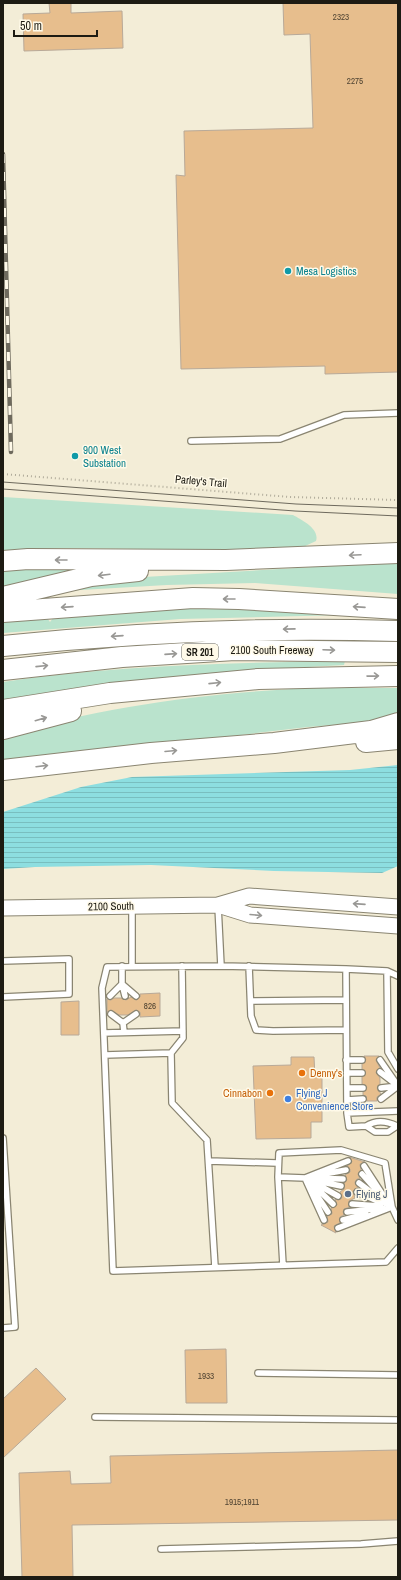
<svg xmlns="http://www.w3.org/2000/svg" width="401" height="1580" viewBox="0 0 401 1580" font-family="'Archivo Narrow',sans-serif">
  <defs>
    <pattern id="water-rules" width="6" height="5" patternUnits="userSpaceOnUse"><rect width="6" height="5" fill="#8ddee0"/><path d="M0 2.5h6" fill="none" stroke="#79bebf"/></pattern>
  </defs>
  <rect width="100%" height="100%" fill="#f3edd7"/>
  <path fill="#bae3cd" d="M3 497 293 515C302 520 320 529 316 541L303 547 215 550 60 548 3 551Z
    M398 562V594L255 583 167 585 46 592 144 577Z
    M3 567 81 569 3 588Z
    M211 605 343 615 180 619 3 633V618L45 615 50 622 56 614Z
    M345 661 344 665 253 670 3 702V682C116 665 231 663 345 661Z
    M307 688H398V712L371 722 308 727 3 763V736C105 706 201 694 307 688Z"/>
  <path fill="url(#water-rules)" d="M398 765V866L382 873 274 871 151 865 35 867 3 869V812L81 787 132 777 350 770Z"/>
  <path fill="#e7be8d" stroke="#b8a998" d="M49 3H71V13L122 11 123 48 24 51 23 14 50 13Z
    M283 3H398V372L325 374V366L181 369 176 175 185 176 184 131 313 128 310 34 284 35Z
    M160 993V1016L140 1017V1012L136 1010 128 1015H119L111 1010 107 1012V999L111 1000 114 998H121L126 1000 131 997 137 1000 140 997V994Z
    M79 1001V1035H61V1002Z
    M364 1056H379L376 1060 380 1068 376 1072 380 1078V1084L377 1088 381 1094 377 1097V1101H367L366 1096 363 1095V1092L367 1088 365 1085 362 1084V1077L366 1073 362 1069V1064L366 1060Z
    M291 1057H314L315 1077 322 1076V1122H311V1138L256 1139 253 1066 291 1065Z
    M349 1157 365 1162 360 1164 361 1170 358 1174 360 1179H357L355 1182 358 1188 353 1191 355 1198 349 1201 350 1207 344 1209 343 1212 344 1215 340 1217V1223L334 1226 336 1233 321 1225 328 1222 327 1216 332 1214 331 1208 337 1205 335 1199 338 1200 342 1198 340 1192 344 1189V1183L347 1180 345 1175 350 1172V1169L347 1166 352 1162Z
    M226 1349 227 1403H186L185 1350Z
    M36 1368 66 1399 3 1458V1399Z
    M398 1450V1520L72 1525 73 1577H22L19 1473 70 1471 71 1484 111 1483 110 1456Z"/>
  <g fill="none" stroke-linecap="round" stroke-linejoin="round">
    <g stroke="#8a8571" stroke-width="8">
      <path id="service" d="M191 441 280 439 344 415 398 413
        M218 906 221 966
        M132 907V966
        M3 961 69 959V994L3 997
        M249 966 251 1016 256 1030 273 1031 346 1030
        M346 969 387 971 398 976
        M387 971 388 1052 398 1069
        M122 984 136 996
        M122 984 125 996
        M110 996 122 984V966
        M251 1001 346 1000
        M111 1014 123 1023 124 1032
        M123 1023 136 1014
        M104 1033 183 1031
        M171 1053 183 1038 182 966
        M105 1055 171 1053 172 1103 207 1140 215 1267
        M346 1060H362
        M380 1060 398 1086
        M380 1072 393 1082
        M347 1073H362
        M347 1088H363
        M381 1088 398 1086
        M381 1099 398 1086
        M347 1100 363 1099
        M398 1111 347 1113 346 969 221 966 107 967 102 988 113 1271 386 1262 398 1248
        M347 1113 349 1127 366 1126 375 1132H388L397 1126C387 1121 377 1119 366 1126
        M3 1138 15 1327 3 1328
        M209 1161 277 1163
        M364 1166 390 1206
        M362 1174 378 1192
        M319 1175 346 1170
        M278 1177 305 1178 324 1220
        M305 1178 348 1161
        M308 1178 343 1179
        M309 1181 333 1204
        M317 1181 341 1186
        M313 1182 338 1196
        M359 1183 388 1205
        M314 1191 328 1212
        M357 1192 382 1203
        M352 1204 379 1206
        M347 1212 383 1208
        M343 1220 366 1214
        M338 1228 392 1207 398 1220
        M283 1265 278 1177 279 1153 341 1150 385 1163 392 1207
        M258 1373 398 1375
        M95 1417 398 1420
        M161 1549 361 1544 398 1541"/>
    </g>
    <g stroke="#8a8571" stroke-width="17">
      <path id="secondary" d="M218 905 249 896 398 907
        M3 908 218 905 250 915 398 926"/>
    </g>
    <g stroke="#8a8571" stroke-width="22">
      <path id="motorway" d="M3 561 28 559 226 560 398 553
        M3 597 91 576 138 571
        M3 612 193 598 239 599 398 609
        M3 646C134 632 266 627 398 631
        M3 670 122 657 235 650 398 652
        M3 710 110 693 258 679 398 676
        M3 729 71 711
        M366 742 398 739
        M3 770 151 753 274 743 371 731 398 723"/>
    </g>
    <path stroke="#b0ab9a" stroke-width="2" stroke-dasharray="1 3" stroke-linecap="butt" d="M3 474 290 497 398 500"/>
    <use href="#service" stroke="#fff" stroke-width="5.5"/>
    <use href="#secondary" stroke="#fff" stroke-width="15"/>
    <use href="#motorway" stroke="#fff" stroke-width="20"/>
    <path stroke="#6e6a5d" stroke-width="1" d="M3 482 296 504 398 508
      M3 489 295 511 398 516"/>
    <g stroke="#6e6a5d" stroke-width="4.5">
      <path id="rail" d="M3 154 11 452"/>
    </g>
    <use href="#rail" stroke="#fffae9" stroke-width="3" stroke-dasharray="9" stroke-linecap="butt"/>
  </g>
  <defs><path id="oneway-shaft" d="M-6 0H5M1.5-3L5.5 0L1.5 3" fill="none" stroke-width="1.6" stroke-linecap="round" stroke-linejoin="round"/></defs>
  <g stroke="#999895">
    <use href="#oneway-shaft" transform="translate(355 555) rotate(177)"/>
    <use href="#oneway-shaft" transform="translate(61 560) rotate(-180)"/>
    <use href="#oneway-shaft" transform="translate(104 575) rotate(173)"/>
    <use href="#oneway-shaft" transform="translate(229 599) rotate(-180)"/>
    <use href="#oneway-shaft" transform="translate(67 607) rotate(176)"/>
    <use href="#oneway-shaft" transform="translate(359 607) rotate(-176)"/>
    <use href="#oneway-shaft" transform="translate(289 629) rotate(179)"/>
    <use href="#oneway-shaft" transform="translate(117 636) rotate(176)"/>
    <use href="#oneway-shaft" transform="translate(329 650) rotate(2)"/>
    <use href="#oneway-shaft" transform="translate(171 654) rotate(-4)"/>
    <use href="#oneway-shaft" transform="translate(42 666) rotate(-6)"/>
    <use href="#oneway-shaft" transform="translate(373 676) rotate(-1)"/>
    <use href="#oneway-shaft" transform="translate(215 683) rotate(-6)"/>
    <use href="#oneway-shaft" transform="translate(41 719) rotate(-16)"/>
    <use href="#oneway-shaft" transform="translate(171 751) rotate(-5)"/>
    <use href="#oneway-shaft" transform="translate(42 766) rotate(-7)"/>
    <use href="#oneway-shaft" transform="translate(359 904) rotate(-176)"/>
    <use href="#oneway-shaft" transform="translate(256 915) rotate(5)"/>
  </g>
  <g fill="#0f9aa8" stroke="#fffae9" stroke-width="1.5">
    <circle cx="288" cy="271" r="4"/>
    <circle cx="75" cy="456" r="4"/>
  </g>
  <g fill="#e8710a" stroke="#fffae9" stroke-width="1.5">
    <circle cx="302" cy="1073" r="4"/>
    <circle cx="270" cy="1093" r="4"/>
  </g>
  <circle fill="#3f7fe0" stroke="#fffae9" stroke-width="1.5" cx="288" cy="1099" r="4"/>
  <circle fill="#5c6f8a" stroke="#fffae9" stroke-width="1.5" cx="348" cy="1194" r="4"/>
  <g text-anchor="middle" stroke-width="3" stroke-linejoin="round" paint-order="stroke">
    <g font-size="9" fill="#504432">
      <text x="341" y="20">2323</text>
      <text x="355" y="84">2275</text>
      <text x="150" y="1009">826</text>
      <text x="206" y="1379">1933</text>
      <text x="242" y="1505">1915;1911</text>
    </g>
    <rect fill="#fffae9" stroke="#615e53" stroke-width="1" x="182" y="644" width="36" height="16" rx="3"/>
    <g font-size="10" font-weight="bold" fill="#1d1b13">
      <text x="200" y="656">SR 201</text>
    </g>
    <g font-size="11" fill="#0d838f" stroke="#fffae9" text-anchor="start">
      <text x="296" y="275">Mesa Logistics</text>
      <text x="83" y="454">900 West<tspan x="83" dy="13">Substation</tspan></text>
    </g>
    <g font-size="11" fill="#1d1b13" stroke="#fffae9">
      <text transform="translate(201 481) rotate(5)" y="4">Parley's Trail</text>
      <text x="272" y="654">2100 South Freeway</text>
      <text transform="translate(111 906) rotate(-1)" y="4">2100 South</text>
    </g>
    <g font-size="11" fill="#c56008" stroke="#fffae9" text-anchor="start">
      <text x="310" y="1077">Denny's</text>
      <text x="262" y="1097" text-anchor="end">Cinnabon</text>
    </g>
    <g font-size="11" fill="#366cbe" stroke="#fffae9" text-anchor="start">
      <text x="296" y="1097">Flying J<tspan x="296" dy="13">Convenience Store</tspan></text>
    </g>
    <g font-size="11" fill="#4e5e75" stroke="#fffae9" text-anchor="start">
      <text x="356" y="1198">Flying J</text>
    </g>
  </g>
  <rect width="401" height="1580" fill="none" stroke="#1d1b13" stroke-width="8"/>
  <path d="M14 30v6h83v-6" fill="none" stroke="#1d1b13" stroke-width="2"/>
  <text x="20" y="30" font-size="12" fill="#1d1b13" stroke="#fffae9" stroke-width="3" paint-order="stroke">50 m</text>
</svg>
